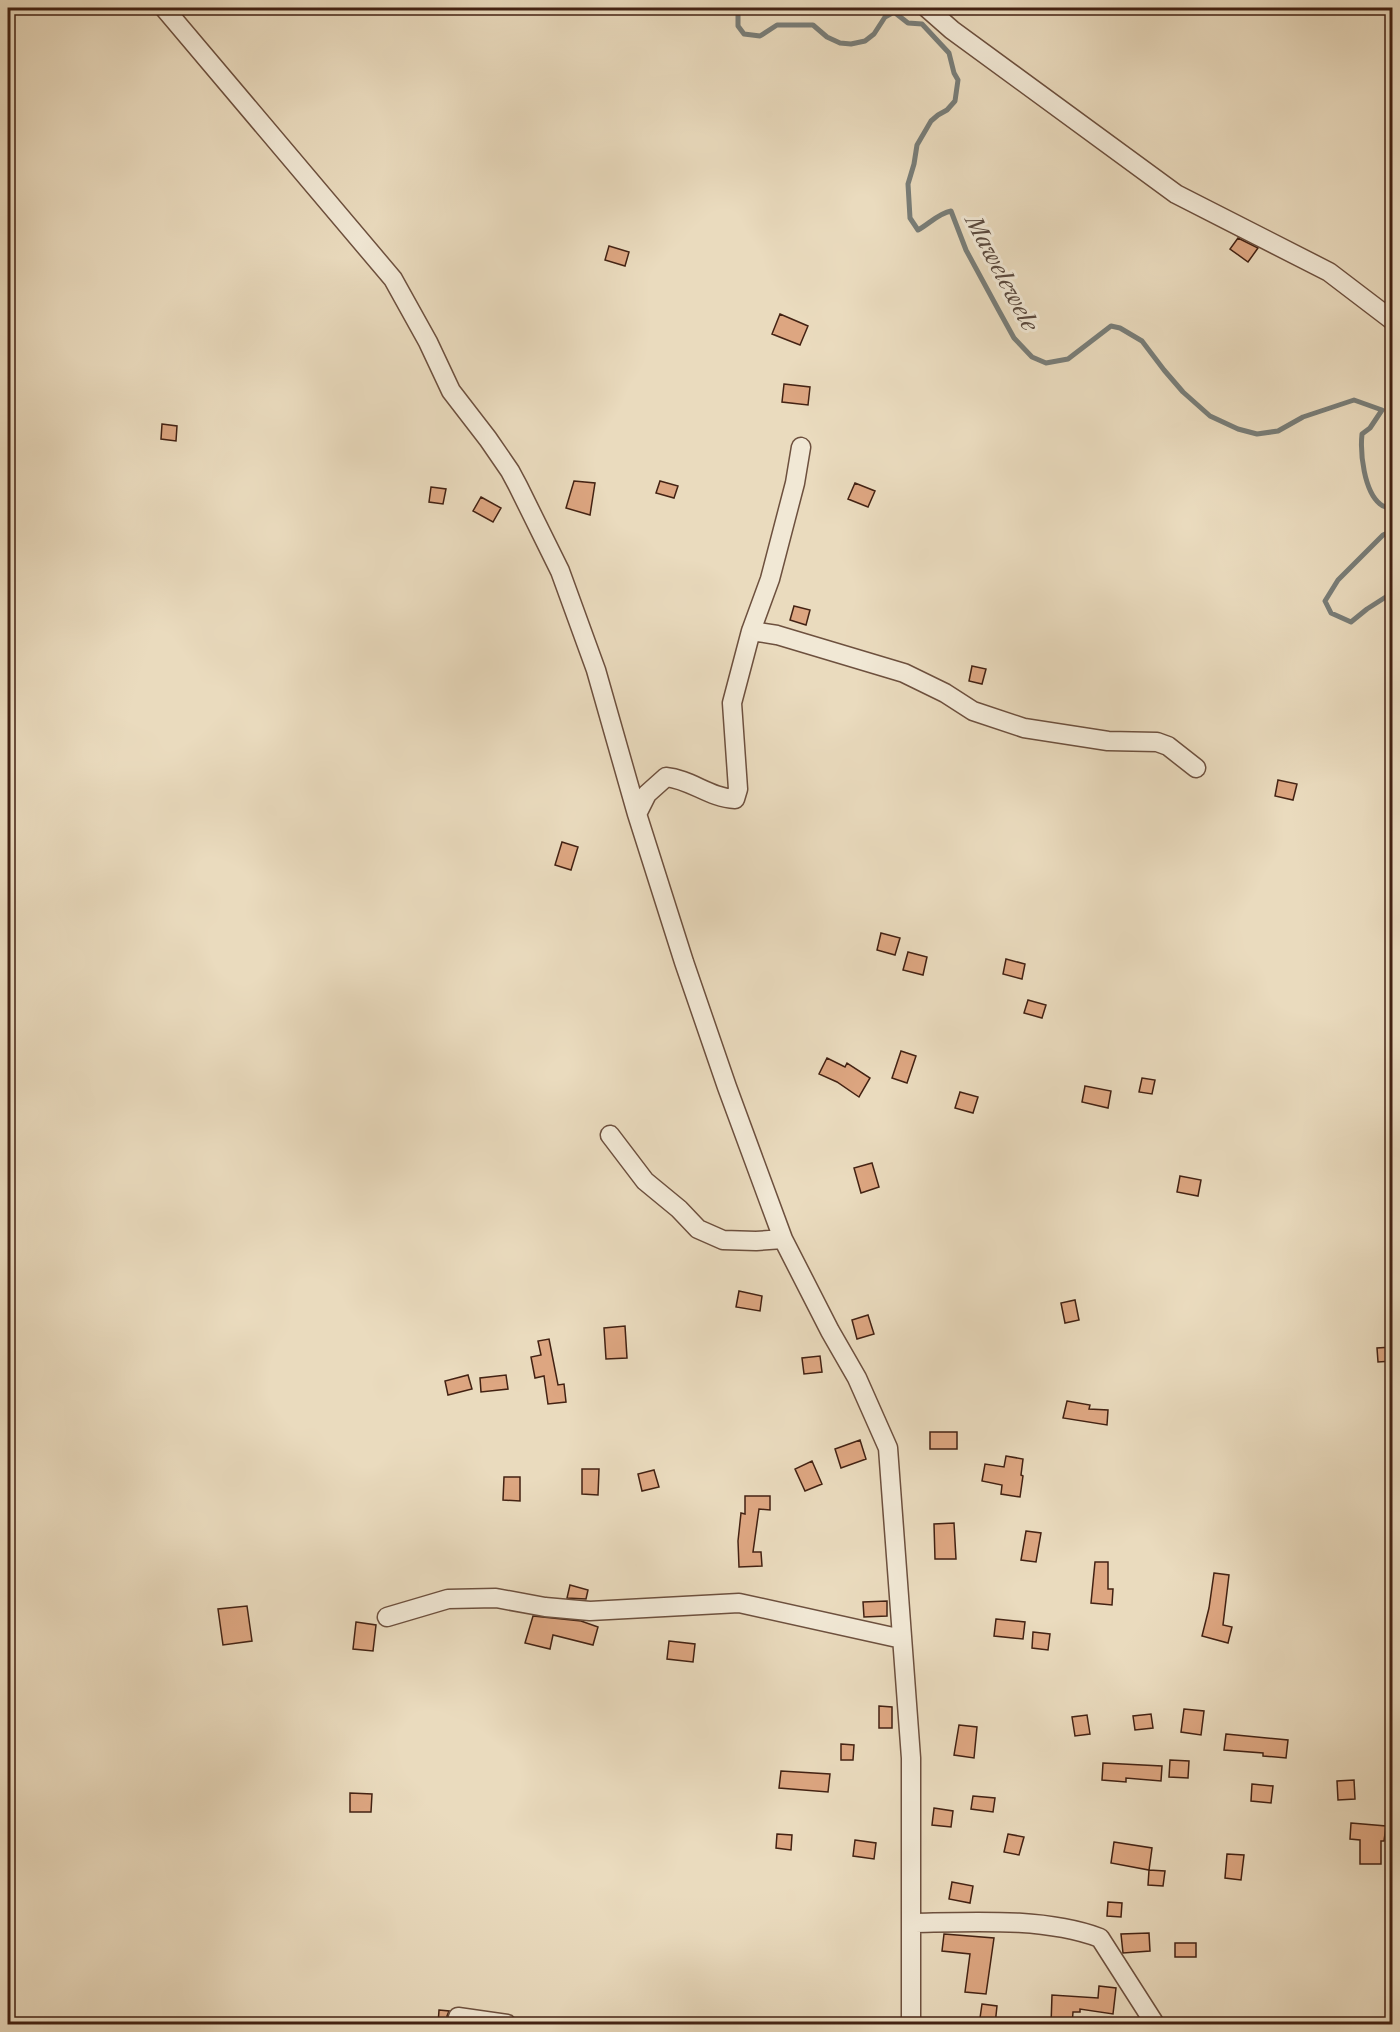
<svg xmlns="http://www.w3.org/2000/svg" width="1400" height="2032" viewBox="0 0 1400 2032" font-family="'Libre Caslon Text',serif">
  <rect width="100%" height="100%" fill="#eadbbe"/>
  <filter id="stains"><feTurbulence type="fractalNoise" baseFrequency=".00333" numOctaves="4"/><feColorMatrix values="0 0 0 0 .2 0 0 0 0 .09 0 0 0 0 .02 0 0 0 .5 -.17"/></filter>
  <radialGradient id="worn" r=".72"><stop offset=".6" stop-color="#630" stop-opacity="0"/><stop offset="1" stop-color="#630" stop-opacity=".3"/></radialGradient>
  <g fill="none" stroke-linecap="round" stroke-linejoin="round">
    <path stroke="#787d78" stroke-width="5" d="M689 8 703 10 712 8
      M738 8V26L744 34 760 36 777 25H813L827 37 840 43 851 44 865 41 874 34 885 17 894 12 908 23 922 24 949 53 954 73 958 80 955 101 947 110 938 115 931 121 917 145 914 164 908 184 910 218 918 230C929 224 939 213 951 211L966 250 998 309 1014 338 1032 357 1046 363 1068 359 1111 326 1120 328 1142 341 1164 370 1183 392 1210 416 1238 429 1257 434 1278 431 1303 417 1354 400 1382 410 1370 428 1362 434C1360 453 1364 491 1380 504 1383 507 1386 507 1389 508L1392 517
      M1392 531 1383 535 1338 580 1325 601 1331 613 1351 622 1367 609 1392 593"/>
  </g>
  <path fill="#dda681" stroke="#432213" stroke-width="1.5" d="M1238 238 1258 248 1248 262 1230 249Z
    M609 246 629 252 625 266 605 260Z
    M780 314 808 326 800 345 772 334Z
    M784 384 810 387 808 405 782 402Z
    M162 424 177 426 176 441 161 439Z
    M574 481 595 483 590 515 566 508Z
    M660 481 678 486 674 498 656 493Z
    M855 483 875 491 868 507 848 499Z
    M431 487 446 489 443 504 429 502Z
    M481 497 501 508 493 522 473 511Z
    M794 606 810 610 806 625 790 620Z
    M972 666 986 669 982 684 969 681Z
    M1278 780 1297 784 1293 800 1275 796Z
    M562 842 578 847 571 870 555 865Z
    M881 933 900 938 895 955 877 950Z
    M908 952 927 957 923 975 903 970Z
    M1006 959 1025 964 1022 979 1003 974Z
    M1028 1000 1046 1005 1042 1018 1024 1013Z
    M901 1051 916 1056 907 1083 892 1078Z
    M827 1058 845 1067 847 1063 870 1078 859 1097 837 1082 819 1074Z
    M1142 1078 1155 1080 1152 1094 1139 1092Z
    M1085 1086 1111 1091 1108 1108 1082 1102Z
    M960 1092 978 1097 973 1113 955 1108Z
    M872 1163 879 1187 861 1193 854 1168Z
    M1180 1176 1201 1180 1198 1196 1177 1192Z
    M739 1291 762 1296 760 1311 736 1307Z
    M1075 1300 1079 1320 1065 1323 1061 1303Z
    M868 1315 874 1334 857 1339 852 1320Z
    M625 1326 627 1358 606 1359 604 1328Z
    M549 1339 558 1385 564 1384 566 1402 548 1404 544 1376 535 1378 531 1357 541 1355 538 1341Z
    M1392 1347V1361L1378 1362 1377 1348Z
    M820 1356 822 1372 804 1374 802 1358Z
    M468 1375 472 1389 448 1395 445 1381Z
    M506 1375 508 1389 481 1392 480 1378Z
    M1067 1401 1090 1405 1089 1409 1108 1410 1107 1425 1063 1418Z
    M930 1432H957V1449H930Z
    M860 1440 866 1459 841 1468 835 1449Z
    M1006 1456 1023 1459 1021 1475 1023 1476 1020 1497 1001 1494 1002 1485 982 1481 985 1464 1004 1467Z
    M812 1461 822 1484 805 1491 795 1469Z
    M582 1469H599L598 1495 582 1494Z
    M654 1470 659 1487 642 1491 638 1474Z
    M504 1477H520V1501L503 1500Z
    M745 1496H770V1510L759 1509 753 1552H761L762 1566 739 1567 738 1541 741 1513 745 1514Z
    M954 1523 956 1559H935L934 1524Z
    M1026 1531 1041 1533 1036 1562 1021 1560Z
    M1095 1562H1108V1589H1113L1112 1605 1091 1603Z
    M1214 1573 1229 1575 1223 1625 1232 1627 1228 1643 1202 1636 1209 1608Z
    M570 1585 588 1590 586 1599 567 1598Z
    M887 1601V1616L864 1617 863 1602Z
    M247 1606 252 1641 223 1645 218 1609Z
    M533 1616 581 1621 598 1627 593 1645 553 1635 550 1649 525 1643Z
    M996 1619 1025 1622 1023 1639 994 1636Z
    M356 1622 376 1625 373 1651 353 1649Z
    M1033 1632 1050 1634 1048 1650 1032 1648Z
    M669 1641 695 1644 693 1662 667 1659Z
    M879 1706 892 1707V1728H879Z
    M1184 1709 1204 1711 1201 1735 1181 1732Z
    M1151 1714 1153 1728 1135 1730 1133 1716Z
    M1087 1715 1090 1734 1075 1736 1072 1717Z
    M959 1725 977 1727 974 1758 954 1755Z
    M1226 1734 1288 1740 1286 1758 1263 1756V1753L1224 1750Z
    M841 1744 854 1745 853 1760H841Z
    M1170 1760 1189 1761 1188 1778 1169 1777Z
    M1103 1763 1162 1766 1161 1781 1126 1778V1782L1102 1780Z
    M781 1771 830 1774 828 1792 779 1788Z
    M1354 1780 1355 1799 1338 1800 1337 1781Z
    M1252 1784 1273 1786 1271 1803 1251 1801Z
    M350 1793 372 1794 371 1812H350Z
    M973 1796 995 1798 993 1812 971 1809Z
    M934 1808 953 1811 951 1827 932 1825Z
    M1351 1823 1386 1826 1384 1841H1381V1864H1360V1840L1350 1839Z
    M777 1834 792 1835 791 1850 776 1848Z
    M1008 1834 1024 1837 1019 1855 1004 1852Z
    M855 1840 876 1843 874 1859 853 1856Z
    M1114 1842 1152 1848 1149 1870 1111 1863Z
    M1227 1854 1244 1855 1241 1880 1225 1878Z
    M1149 1870 1165 1871 1163 1886 1148 1885Z
    M952 1882 973 1886 970 1903 949 1899Z
    M1108 1902 1122 1903 1121 1917 1107 1916Z
    M1149 1933 1150 1951 1123 1953 1121 1934Z
    M944 1934 994 1938 986 1994 965 1992 970 1954 942 1951Z
    M1175 1943H1196V1957H1175Z
    M1099 1986 1116 1988 1113 2014 1080 2009V2012H1073L1072 2025H1051L1052 1995 1098 1998Z
    M982 2004 997 2006 995 2025H979Z
    M439 2010 449 2011 447 2016 450 2025H438Z"/>
  <g fill="none" stroke-linecap="round" stroke-linejoin="round">
    <g stroke="#6d503e" stroke-width="21">
      <path id="minor" d="M164 8 393 279 428 342 451 391 488 439 510 471 518 486 560 571 596 670 637 814 684 962 727 1087 783 1239 830 1331 857 1378 888 1448 911 1758V2024
        M927 8 952 30 1176 194 1329 272 1392 320
        M751 631 777 635 904 673 945 693 973 711 1024 728 1108 741 1157 742 1168 746 1196 768
        M637 814 647 794 666 777C690 779 710 798 735 799L738 789 732 703 751 631 770 579 795 483 801 447
        M610 1135 645 1181 679 1209 698 1229 723 1240 756 1241 783 1239
        M387 1617 448 1599 496 1598 545 1607 590 1611 739 1603 902 1639
        M911 1923C970 1922 1044 1917 1100 1938L1155 2024
        M458 2017 507 2024"/>
    </g>
    <use href="#minor" stroke="#f1e8d5" stroke-width="18"/>
  </g>
  <g text-anchor="middle" stroke-width="6" stroke-linejoin="round" paint-order="stroke">
    <g font-size="22" font-style="italic" fill="#59483d" stroke="#f1e8d5">
      <text transform="translate(1002 273) rotate(62)" y="8">Mawelewele</text>
    </g>
  </g>
  <rect width="1400" height="2032" fill="none" stroke="#eadbbe" stroke-width="30"/>
  <rect x="9" y="9" width="1382" height="2014" fill="none" stroke="#432213" stroke-width="3"/>
  <rect x="15" y="15" width="1370" height="2002" fill="none" stroke="#432213" stroke-width="1.5"/>
  <rect width="100%" height="100%" filter="url(#stains)"/>
  <rect width="100%" height="100%" fill="url(#worn)"/>
</svg>
